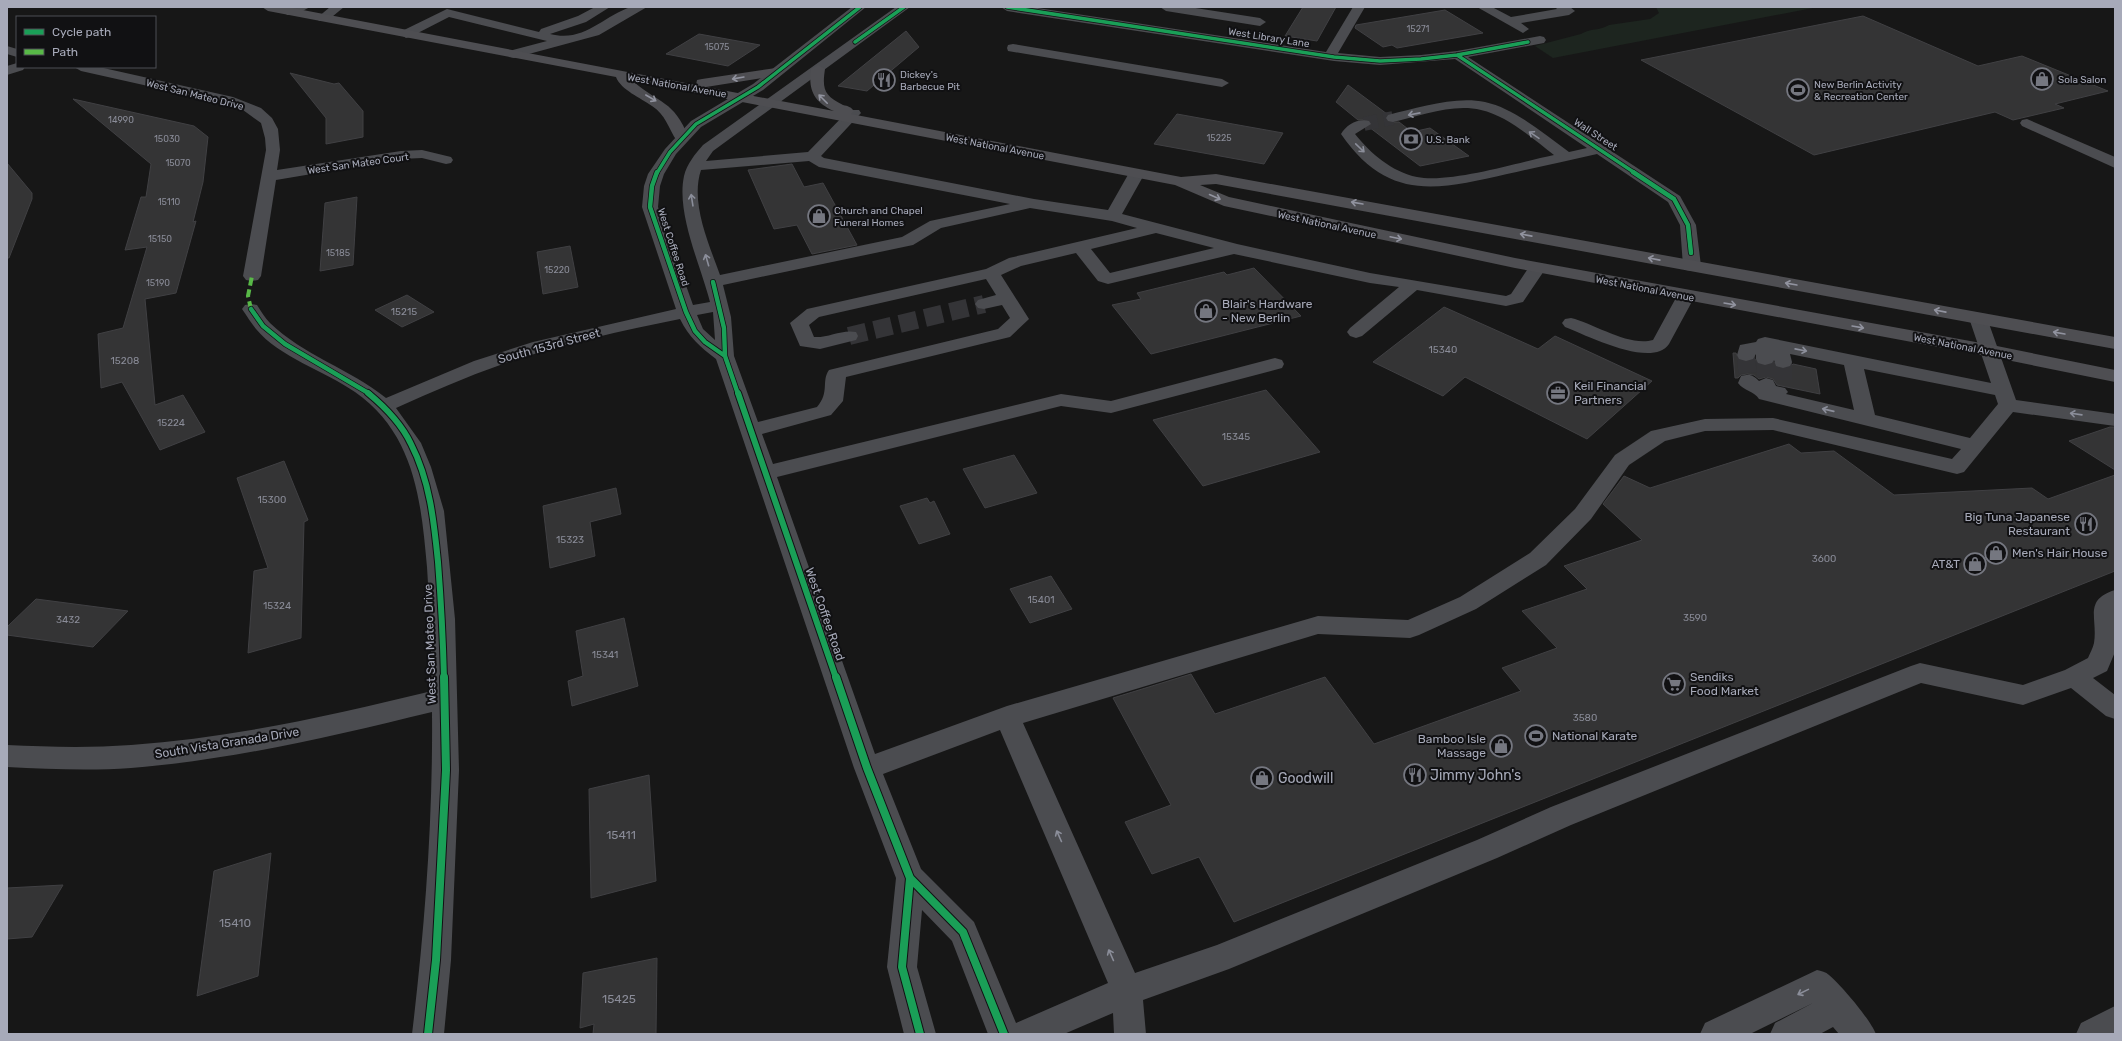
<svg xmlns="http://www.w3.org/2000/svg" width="2122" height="1041" viewBox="0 0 2122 1041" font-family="Rubik,sans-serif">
  <rect width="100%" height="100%" fill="#171717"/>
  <path fill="#1d251f" d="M1656 7H1818L1553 58 1535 46 1581 34C1590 28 1600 31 1609 25L1650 19 1659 13Z"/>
  <path fill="#343435" stroke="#404043" d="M1303 7H1336L1317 41 1285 36Z
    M1445 10 1483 33 1397 48 1392 45 1383 47 1355 28 1356 25Z
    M1863 16 1978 66 2022 56 2108 91 2055 104 2064 108 2013 120 1995 112 1814 155 1641 60Z
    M906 31 919 47 867 91 838 86Z
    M699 34 760 45 728 66 666 54Z
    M290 73 334 84 339 83 363 111V137L326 144V118Z
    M1348 85 1387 114 1385 119 1388 122H1399L1412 132 1430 128 1469 156 1420 166 1369 127 1372 124 1370 120H1358L1336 102Z
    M73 99 194 126 208 137 203 182 193 222 196 221 176 293 145 299 155 405 183 395 205 432 160 450 122 382 101 388 98 334 123 328 147 247 125 250 141 197H146L151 164Z
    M1177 114 1283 133 1264 164 1154 144Z
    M7 163 32 193V199L9 258H7Z
    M792 164 804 187 823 183 857 245 812 254 797 225 774 229 748 170Z
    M357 197 353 265 320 271 325 203Z
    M570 246 578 287 543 294 537 252Z
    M1254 268 1301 316 1151 354 1112 305 1141 299 1137 293 1224 272 1227 275Z
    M407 295 434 312 402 327 375 310Z
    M1444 307 1538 349 1555 336 1652 381 1587 439 1465 377 1443 396 1373 362Z
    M1733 353H1736L1739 360 1746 362 1755 359 1758 364 1765 366 1774 363 1776 367 1783 369 1790 367 1793 364 1816 369 1820 394 1777 385 1773 379 1766 377 1759 379 1754 375 1747 374 1741 375 1738 378H1735Z
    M1266 390 1320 452 1203 486 1153 420Z
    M2110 427H2115V470L2069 441Z
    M1789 444 1801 453 1834 451 1894 495 2032 488 2048 499 2115 475V571L1234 922 1199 857 1152 874 1125 822 1171 805 1113 698 1191 674 1215 714 1325 677 1374 744 1521 691 1502 668 1557 648 1522 611 1587 589 1564 566 1642 540 1603 504 1624 476 1650 488Z
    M1014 455 1037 493 985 508 963 469Z
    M284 461 308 520 304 522 301 638 248 653 254 571 268 568 237 478Z
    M616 488 621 514 590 522 595 556 550 568 543 506Z
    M927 498 930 503 934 501 950 534 919 544 900 506Z
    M1051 576 1072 609 1030 623 1010 589Z
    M36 599 128 611 93 647 7 635V627Z
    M624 618 638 686 572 706 568 681 583 676 576 631Z
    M649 775 656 881 591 898 589 789Z
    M271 853 258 976 197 996 214 871Z
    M63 885 32 937 7 939V888Z
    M657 958 656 1034H593L594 1024 580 1028 583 973Z"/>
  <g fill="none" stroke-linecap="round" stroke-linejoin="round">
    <path stroke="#343437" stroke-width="14" stroke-dasharray="14 6" stroke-linecap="butt" d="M1364 124 1393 118"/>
    <path stroke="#343437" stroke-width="18" stroke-dasharray="18 8" stroke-linecap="butt" d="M849 336 984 304
      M1746 355 1748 380
      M1765 359 1766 384
      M1783 362V387"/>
    <path fill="#4b4c50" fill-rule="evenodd" d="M293 7H310L295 15H287L285 12Z
      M330 7H344L327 21H319L317 18Z
      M595 7H610L586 22 550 34C584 43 603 16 631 7 636 6 642 7 647 7L599 35 514 58 509 57 508 54 509 51 547 41 449 17 410 37 406 38 400 34 402 31 447 9 539 32 541 29 578 16Z
      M852 7H866L763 90 701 127 676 154 664 174 660 186 658 207 693 305 710 302C701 266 676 214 684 176 687 164 695 154 703 145L896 7H910L713 151 706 161 808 152 849 110H859L861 113 821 156 824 158 1034 199 1108 210 1129 173 1132 170H1142L1145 173 1122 214 1237 244 1370 273 1506 296 1511 294 1531 264 1537 263 1543 264 1546 268 1523 302 1506 306 1417 290 1362 336 1356 338 1350 336 1347 332 1350 328 1399 287 1370 283 1234 254 1108 284 1098 281 1076 253 1021 266 1001 275 1029 319 1010 337 846 377 843 401 831 415 762 434 773 464 1061 394 1111 401 1275 358 1282 360 1284 364 1282 368 1111 413 1061 406 777 477 875 754 1007 706 1318 616 1408 620 1460 597 1530 553 1575 509 1615 455 1651 431 1705 419 1773 418 1952 459 1961 449 1759 399C1754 391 1744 391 1738 383L1741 376C1750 374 1753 375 1759 381L1766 378 1773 380 1776 386 1785 388 1788 392 1786 394 1854 410 1844 365 1790 354 1792 362 1790 366 1783 368 1776 366 1774 360 1772 363 1765 365 1758 363 1756 359V354L1753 359 1746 361 1739 359 1737 355 1740 345 1756 342 1758 339 1765 337 1991 383 1969 318 1972 314 1978 313 1984 314 1987 318 2016 400 2115 414V426L2013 412 1964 472 1957 474 1773 430 1705 431 1665 441 1629 465 1591 519 1546 565 1476 609 1419 635 1410 638 1318 634 1023 723 1135 973 1217 945 1477 840 1551 807 1911 666 1920 663 2023 685 2065 670 2088 658C2090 653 2093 648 2094 643 2098 618 2083 600 2115 590V652L2107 671 2093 678 2115 695V719L2106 716 2071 688 2023 705 1921 683 1571 825 1497 858 1229 969 1143 1000 1146 1034H1114L1113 1013 1064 1034H988L952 941 922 910 917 967 936 1034H904L887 967 896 878 854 768 716 359C700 347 689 337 680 319 620 331 561 344 503 364 466 377 431 392 396 408L421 443 431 467 444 511 455 619 459 770 451 960 444 1034H412C425 927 433 819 432 712 333 736 233 760 131 768 90 771 48 769 7 767V745C48 747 90 748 131 745 233 738 333 715 432 691 431 650 430 609 427 567 421 501 415 434 355 392 325 371 279 357 256 329 251 323 247 316 242 309L245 305 251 304 257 305C261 311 265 318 270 323 303 355 350 369 386 398L474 361 533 342 676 309 642 207 644 186 648 174 665 149 691 121 753 84ZM809 161 819 167 1010 204 930 221 902 237 720 275C709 244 690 203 701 170ZM1030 208 1112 221 1137 228 1009 258 986 269 807 309 790 323 800 346 820 349 856 340 858 336 856 332C842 329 828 338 814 337L809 325 819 317 986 279 996 295 978 300 975 304 978 308 984 309 1002 305 1010 318 998 329 829 370C821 381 830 392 817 407L758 422 734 356 731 317 723 285 913 245 941 228ZM1156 233 1214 248 1110 273 1091 249ZM713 312 715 340 703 329 697 315ZM1864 369 1995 395 1998 404 1970 438 1875 415ZM1000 730 1108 983 1016 1023 974 922 921 869 883 774Z
      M1001 7H1031L1326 52 1353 7H1365L1338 53 1380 57 1421 55 1457 51 1540 36 1544 37 1546 40 1544 43 1468 57 1680 196 1696 225 1701 266 1698 270 1692 271 1686 270 1683 266 1680 225 1668 202 1597 154C1567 161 1537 167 1507 174 1437 190 1388 202 1341 134 1346 125 1358 118 1369 121L1371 124 1355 134C1370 153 1392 172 1417 177 1449 184 1520 162 1554 155 1533 139 1508 116 1481 110 1453 103 1420 116 1393 122L1388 121 1386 118 1388 115C1418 108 1454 96 1485 102 1516 109 1544 134 1569 152L1587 148 1455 59 1380 65 1334 61 1007 11Z
      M1160 7H1189L1260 18 1266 22 1260 26 1166 11Z
      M1477 7H1492L1511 17 1557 9 1555 7H1570L1575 11 1569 15 1521 23 1529 29 1523 33Z
      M1013 44 1222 79 1229 83 1222 87 1008 51 1007 48 1008 45Z
      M7 46 17 49V57L7 54Z
      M17 63V67H25L23 70 7 75V66Z
      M74 67H99L233 97 261 108 272 118 278 129 280 150 277 170 401 151 422 150 451 157 453 160 451 163 446 164 422 158 401 159 276 180 261 276 258 280 252 281 246 280 243 276 266 150 265 138 261 123 243 110 224 103 81 71Z
      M2027 119 2115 157V168L2022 126 2020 123 2022 120Z
      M1686 291 1692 292 1695 296 1669 344C1652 369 1586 335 1565 327L1562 323 1565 319 1571 318C1595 324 1629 347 1653 340L1677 296 1680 292Z
      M1817 970C1821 971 1826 972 1829 975 1841 985 1870 1019 1876 1034H1839L1833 1027 1820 1034H1770L1775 1023 1813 1003 1750 1034H1700L1705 1023Z
      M2115 1006V1034H2076L2081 1023Z"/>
    <path fill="#4e4e52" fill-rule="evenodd" d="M262 7H287L696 85 697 80 702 79 776 68 781 69 783 72 781 75 706 87 834 111C814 102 808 90 811 69L818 65 825 69C822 89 824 96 843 105 848 106 851 107 854 111L851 114 1181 177 1216 174 2115 337V349L1216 184 1200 185 1229 197 1515 258 1992 345 2115 370V382L1992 357 1515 268 1224 206 1175 185 633 81C660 105 673 99 689 138L687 141H677C668 128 666 115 652 106 641 98 621 90 616 77L268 11Z"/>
    <path stroke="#58b947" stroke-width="4" stroke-dasharray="8 4" stroke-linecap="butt" d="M251 309 248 296 252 276"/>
    <g stroke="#111113" stroke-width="5">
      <path id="cycleway-far3" d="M1007 7 1334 57 1380 61 1421 59 1457 55 1528 42
        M855 42 904 7
        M1457 55 1635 173
        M657 173 670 152 696 124 758 87 860 7"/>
    </g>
    <g stroke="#111113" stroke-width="6">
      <path id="cycleway-far2" d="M657 172 652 186 650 207 686 312 695 331 705 342 725 356
        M1633 172 1674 199 1688 225 1691 253
        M713 282 724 328 725 356 738 394
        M251 309 263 326 285 344 370 394"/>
    </g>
    <g stroke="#111113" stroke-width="8">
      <path id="cycleway-far1" d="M368 393C385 407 402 425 411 444 430 481 434 522 438 562 441 601 443 639 444 678
        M738 393 836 678"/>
    </g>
    <g stroke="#111113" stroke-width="10">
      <path id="cycleway" d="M836 677 867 768 910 878 963 932 1004 1034
        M910 878 902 967 920 1034
        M428 1034 436 960 446 770 444 677"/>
    </g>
    <use href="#cycleway-far3" stroke="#1a9f57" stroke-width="3.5"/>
    <use href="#cycleway-far2" stroke="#1a9f57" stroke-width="4.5"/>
    <use href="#cycleway-far1" stroke="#1a9f57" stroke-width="6"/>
    <use href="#cycleway" stroke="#1a9f57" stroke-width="8"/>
  </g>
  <defs><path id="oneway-shaft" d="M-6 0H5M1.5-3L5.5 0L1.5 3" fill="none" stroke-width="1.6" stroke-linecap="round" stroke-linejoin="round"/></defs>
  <g stroke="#91939f">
    <use href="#oneway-shaft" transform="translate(738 78) rotate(170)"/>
    <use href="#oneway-shaft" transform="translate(651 98) rotate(30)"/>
    <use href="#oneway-shaft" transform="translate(823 99) rotate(-135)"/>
    <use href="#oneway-shaft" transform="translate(1215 197) rotate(24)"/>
    <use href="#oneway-shaft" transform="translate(1357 203) rotate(-170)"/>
    <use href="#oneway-shaft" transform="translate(1526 235) rotate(-169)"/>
    <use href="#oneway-shaft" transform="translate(1396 238) rotate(12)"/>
    <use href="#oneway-shaft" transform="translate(1654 259) rotate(-169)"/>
    <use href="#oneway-shaft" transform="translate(1791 284) rotate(-170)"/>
    <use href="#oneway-shaft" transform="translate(1730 304) rotate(10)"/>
    <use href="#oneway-shaft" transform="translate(1940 311) rotate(-169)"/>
    <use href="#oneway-shaft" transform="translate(1858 327) rotate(10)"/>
    <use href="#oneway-shaft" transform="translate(2059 333) rotate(-170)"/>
  </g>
  <g stroke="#8b8e9a">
    <use href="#oneway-shaft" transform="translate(1414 114) rotate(169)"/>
    <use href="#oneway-shaft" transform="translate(1534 135) rotate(-146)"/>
    <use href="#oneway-shaft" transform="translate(1360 148) rotate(44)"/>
    <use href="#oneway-shaft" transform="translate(692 200) rotate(-99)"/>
    <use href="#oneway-shaft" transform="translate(707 260) rotate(-106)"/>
    <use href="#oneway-shaft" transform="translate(1801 350) rotate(11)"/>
    <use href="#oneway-shaft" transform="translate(1828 410) rotate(-167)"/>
    <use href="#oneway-shaft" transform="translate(2076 414) rotate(-172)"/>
    <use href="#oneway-shaft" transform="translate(1059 836) rotate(-114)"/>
    <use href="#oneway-shaft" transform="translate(1111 955) rotate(-114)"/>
    <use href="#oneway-shaft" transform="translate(1803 992) rotate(154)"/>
  </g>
  <defs>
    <g id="shop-ring" transform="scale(1.15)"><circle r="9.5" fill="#111113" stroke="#757780" stroke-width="1.5"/><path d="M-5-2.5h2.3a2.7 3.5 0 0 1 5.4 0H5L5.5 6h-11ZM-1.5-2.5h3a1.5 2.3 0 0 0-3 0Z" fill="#757780"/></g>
    <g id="restaurant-ring" transform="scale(1.15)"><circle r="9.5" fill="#111113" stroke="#757780" stroke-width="1.5"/><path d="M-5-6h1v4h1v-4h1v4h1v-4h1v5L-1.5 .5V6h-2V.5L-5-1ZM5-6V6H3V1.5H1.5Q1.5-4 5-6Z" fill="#757780"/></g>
    <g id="stadium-ring" transform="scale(1.15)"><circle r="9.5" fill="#111113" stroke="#757780" stroke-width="1.5"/><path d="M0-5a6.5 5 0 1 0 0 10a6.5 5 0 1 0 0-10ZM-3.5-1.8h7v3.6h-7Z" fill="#757780"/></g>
    <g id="bank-ring" transform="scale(1.15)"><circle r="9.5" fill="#111113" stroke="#757780" stroke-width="1.5"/><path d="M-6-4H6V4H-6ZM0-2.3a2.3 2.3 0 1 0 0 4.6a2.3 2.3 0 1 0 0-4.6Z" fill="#757780"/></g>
    <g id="office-ring" transform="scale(1.15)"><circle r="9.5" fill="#111113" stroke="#757780" stroke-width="1.5"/><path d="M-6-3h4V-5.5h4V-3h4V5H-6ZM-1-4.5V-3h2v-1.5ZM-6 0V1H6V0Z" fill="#757780"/></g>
    <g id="supermarket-ring" transform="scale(1.15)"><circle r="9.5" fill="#111113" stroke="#757780" stroke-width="1.5"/><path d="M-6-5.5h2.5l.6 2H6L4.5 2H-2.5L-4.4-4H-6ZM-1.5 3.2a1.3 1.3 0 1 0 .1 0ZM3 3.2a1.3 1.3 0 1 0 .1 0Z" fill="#757780"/></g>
  </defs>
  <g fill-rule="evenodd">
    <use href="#shop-ring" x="2042" y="79"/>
    <use href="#restaurant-ring" x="884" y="80"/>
    <use href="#stadium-ring" x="1798" y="90"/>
    <use href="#bank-ring" x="1411" y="139"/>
    <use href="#shop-ring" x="819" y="216"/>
    <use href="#shop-ring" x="1206" y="311"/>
    <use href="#office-ring" x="1558" y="393"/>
    <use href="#restaurant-ring" x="2086" y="524"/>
    <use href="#shop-ring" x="1996" y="553"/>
    <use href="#shop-ring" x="1975" y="564"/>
    <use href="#supermarket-ring" x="1674" y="684"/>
    <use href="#stadium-ring" x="1536" y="736"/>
    <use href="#shop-ring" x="1501" y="746"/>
    <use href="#restaurant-ring" x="1415" y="775"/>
    <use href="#shop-ring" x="1262" y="778"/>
  </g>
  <g text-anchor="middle" stroke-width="4" stroke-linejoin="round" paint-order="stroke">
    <g font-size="9" fill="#8a8c98">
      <text x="1418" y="32">15271</text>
      <text x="717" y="50">15075</text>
      <text x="121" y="123">14990</text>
      <text x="1219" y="141">15225</text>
      <text x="167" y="142">15030</text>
      <text x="178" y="166">15070</text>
      <text x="169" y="205">15110</text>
      <text x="160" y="242">15150</text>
      <text x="338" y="256">15185</text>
      <text x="557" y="273">15220</text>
      <text x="158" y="286">15190</text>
    </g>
    <g font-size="10" fill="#a7aab9" stroke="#111113">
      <text transform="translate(1269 37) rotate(9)" y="4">West Library Lane</text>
      <text transform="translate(677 85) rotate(10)" y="4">West National Avenue</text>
      <text transform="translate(195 94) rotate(14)" y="4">West San Mateo Drive</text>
      <text transform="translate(1596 134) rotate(33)" y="4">Wall Street</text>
      <text transform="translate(995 146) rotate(11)" y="4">West National Avenue</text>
      <text transform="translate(358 163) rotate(-8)" y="4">West San Mateo Court</text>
      <text transform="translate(1327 224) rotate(12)" y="4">West National Avenue</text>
      <text transform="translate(674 247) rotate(72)" y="4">West Coffee Road</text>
      <text transform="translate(1645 288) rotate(11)" y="4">West National Avenue</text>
      <text transform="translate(1963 346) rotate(11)" y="4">West National Avenue</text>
    </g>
    <g font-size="10" fill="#a7aab9" stroke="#111113" text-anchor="start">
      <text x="900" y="78">Dickey's<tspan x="900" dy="12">Barbecue Pit</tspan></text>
      <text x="2058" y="83">Sola Salon</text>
      <text x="1814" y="88">New Berlin Activity<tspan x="1814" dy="12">&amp; Recreation Center</tspan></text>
      <text x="1426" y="143">U.S. Bank</text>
      <text x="834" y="214">Church and Chapel<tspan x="834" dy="12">Funeral Homes</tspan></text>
    </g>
    <g font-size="10" fill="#8a8c98">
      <text x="404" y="315">15215</text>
      <text x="1443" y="353">15340</text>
      <text x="125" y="364">15208</text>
      <text x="171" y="426">15224</text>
      <text x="1236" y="440">15345</text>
      <text x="272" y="503">15300</text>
      <text x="570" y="543">15323</text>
      <text x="1824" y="562">3600</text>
      <text x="1041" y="603">15401</text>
      <text x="277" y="609">15324</text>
      <text x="1695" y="621">3590</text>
      <text x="68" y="623">3432</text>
      <text x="605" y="658">15341</text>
      <text x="1585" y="721">3580</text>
    </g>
    <g font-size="12" fill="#a7aab9" stroke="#111113" text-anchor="start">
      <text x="1222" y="308">Blair's Hardware<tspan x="1222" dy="14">- New Berlin</tspan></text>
      <text x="1574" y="390">Keil Financial<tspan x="1574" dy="14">Partners</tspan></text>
      <text x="2070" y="521" text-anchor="end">Big Tuna Japanese<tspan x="2070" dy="14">Restaurant</tspan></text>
      <text x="2012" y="557">Men's Hair House</text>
      <text x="1960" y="568" text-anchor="end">AT&amp;T</text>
      <text x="1690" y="681">Sendiks<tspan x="1690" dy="14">Food Market</tspan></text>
      <text x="1552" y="740">National Karate</text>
      <text x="1486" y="743" text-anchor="end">Bamboo Isle<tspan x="1486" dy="14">Massage</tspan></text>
    </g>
    <g font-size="12" fill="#a7aab9" stroke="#111113">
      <text transform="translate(549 346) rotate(-15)" y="4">South 153rd Street</text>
      <text transform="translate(825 614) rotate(71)" y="4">West Coffee Road</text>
      <text transform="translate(430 644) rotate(-92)" y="4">West San Mateo Drive</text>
      <text transform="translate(227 743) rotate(-9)" y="4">South Vista Granada Drive</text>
    </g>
    <g font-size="12" fill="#8a8c98">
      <text x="621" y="839">15411</text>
      <text x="235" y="927">15410</text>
      <text x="619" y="1003">15425</text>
    </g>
    <g font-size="14" fill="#a7aab9" stroke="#111113" text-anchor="start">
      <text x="1430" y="780">Jimmy John's</text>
      <text x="1278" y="783">Goodwill</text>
    </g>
  </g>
  <rect width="2122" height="1041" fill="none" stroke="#a7aab9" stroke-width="16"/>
  <rect x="16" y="16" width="140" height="52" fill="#111113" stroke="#4d4e55"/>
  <rect x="24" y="29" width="20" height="6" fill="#1a9f57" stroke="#4d4e55"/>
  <text x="52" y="36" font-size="12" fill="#a7aab9">Cycle path</text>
  <rect x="24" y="49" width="20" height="6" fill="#58b947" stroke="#4d4e55"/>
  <text x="52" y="56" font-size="12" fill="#a7aab9">Path</text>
</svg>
